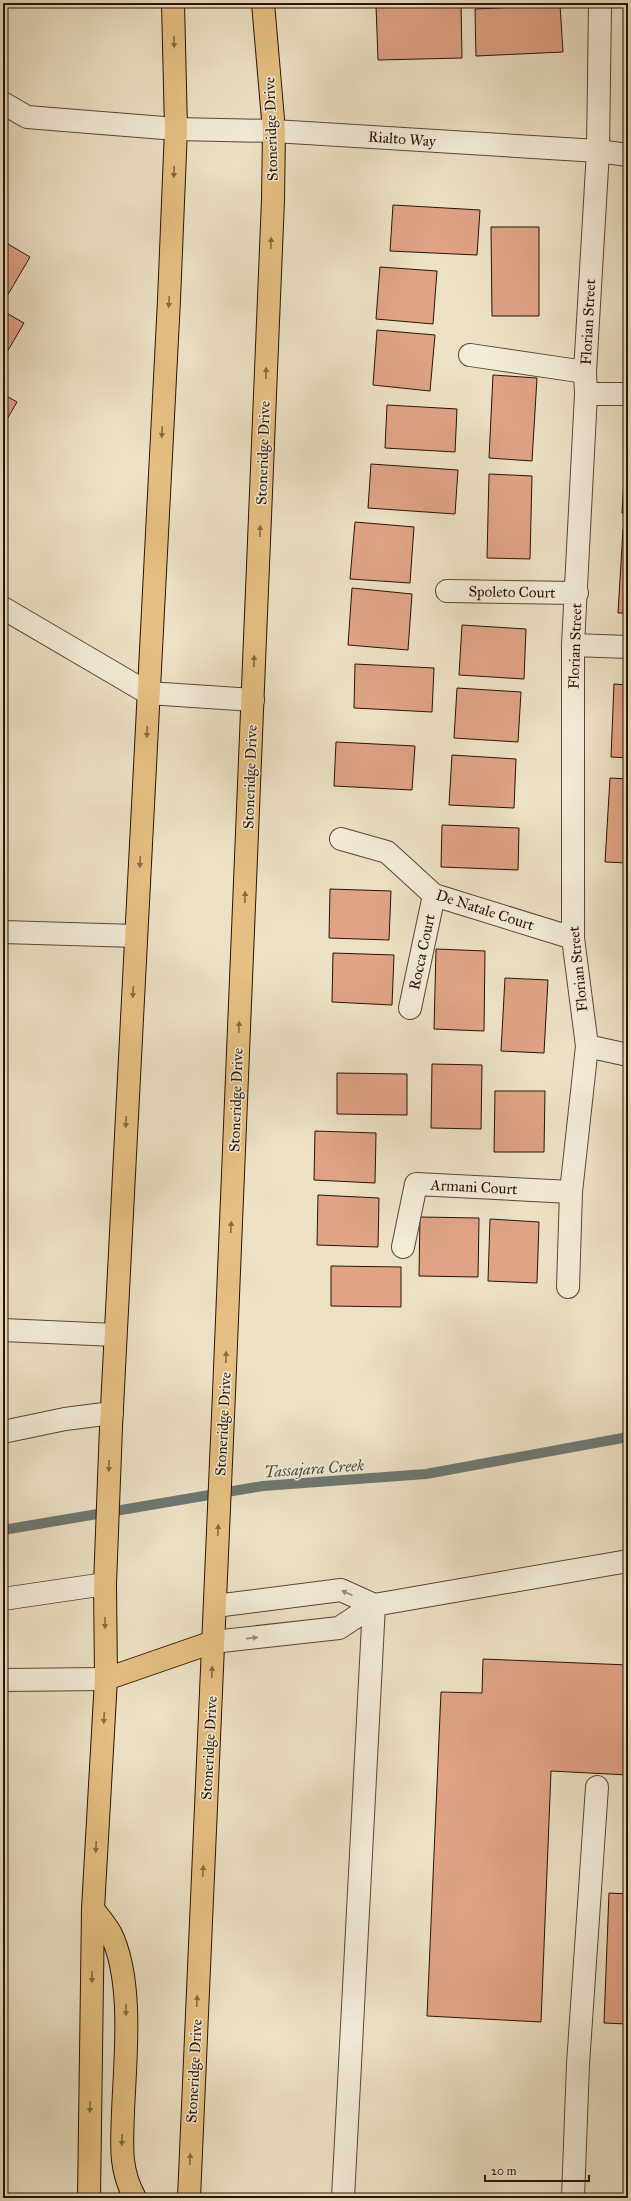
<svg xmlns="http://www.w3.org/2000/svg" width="631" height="2201" viewBox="0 0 631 2201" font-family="'IM FELL Great Primer',serif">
  <rect width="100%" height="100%" fill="#ede1c5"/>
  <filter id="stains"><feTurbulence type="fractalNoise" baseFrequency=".005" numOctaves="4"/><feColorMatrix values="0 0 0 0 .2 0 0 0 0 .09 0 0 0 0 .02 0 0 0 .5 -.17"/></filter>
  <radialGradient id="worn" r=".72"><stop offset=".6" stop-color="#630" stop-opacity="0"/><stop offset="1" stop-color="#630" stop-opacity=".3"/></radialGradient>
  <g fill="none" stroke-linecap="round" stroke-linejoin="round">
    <path stroke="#6d7872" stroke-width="10" d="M3 1530 263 1486 426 1474 628 1437"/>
  </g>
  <path fill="#e0a386" stroke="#291303" d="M461 3 462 58 378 60 376 5Z
    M560 5 563 52 476 56 475 9Z
    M393 205 480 210 477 255 390 251Z
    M491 227H539V316H492Z
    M3 241 30 257 3 303Z
    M380 267 437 271 433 324 376 319Z
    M3 311 24 323 3 359Z
    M377 330 435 335 430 391 373 385Z
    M493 375 537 378 532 461 489 458Z
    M3 394 17 402 3 426Z
    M387 405 457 409 455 452 385 448Z
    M627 429H628V513H622Z
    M371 464 458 470 455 514 368 508Z
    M489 474 532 476 530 559 487 558Z
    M355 522 414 527 410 583 350 579Z
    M623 529H628V613H618Z
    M352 588 412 594 408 650 348 645Z
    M462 625 526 629 524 679 459 675Z
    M355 664 434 668 432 712 354 708Z
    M614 684 628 685V758L611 757Z
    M457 688 521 692 518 742 454 738Z
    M336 742 415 746 412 790 334 786Z
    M452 755 516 759 514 808 449 805Z
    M610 778 628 779V863L605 862Z
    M442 825 519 828 518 870 441 867Z
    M330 889 391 891 389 940 329 938Z
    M436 949 485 951 484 1031 434 1029Z
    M333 953 394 955 392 1005 332 1002Z
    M505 978 548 980 544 1053 501 1051Z
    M432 1064 482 1065 481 1129 431 1128Z
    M337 1073 407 1074V1115L337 1114Z
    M495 1091H545L544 1152H494Z
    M315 1131 376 1133 375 1183 314 1180Z
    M318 1195 379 1198 378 1247 317 1245Z
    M625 1209H628V1258H625Z
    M420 1217 479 1218 478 1277 419 1276Z
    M490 1219 539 1222 537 1283 488 1281Z
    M331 1266 401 1267V1307L331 1306Z
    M483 1659 628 1665V1775L551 1771 541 2022 427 2016 441 1692 482 1693Z
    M609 1893 628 1894V2024L604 2023Z"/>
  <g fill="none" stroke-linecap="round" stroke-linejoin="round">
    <g stroke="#5a4634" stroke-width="24">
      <path id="minor" d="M3 103 27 117 176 129 274 131 598 151 628 155
        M470 355 585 372
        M586 394H628
        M447 591 577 593
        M3 608 148 693 253 700
        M573 645 628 647
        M341 839 387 852 434 895 573 938
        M3 932 136 936
        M410 1008 434 895
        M587 1046 628 1055
        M403 1247 416 1184 571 1192
        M568 1287 571 1192 587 1046 573 938V645L586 394 585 372 598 151 600 3
        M3 1330 115 1335
        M3 1432 65 1419 112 1413
        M3 1599 105 1584
        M213 1642 339 1628 374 1605 341 1590 215 1606
        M3 1680 106 1679
        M343 2198 374 1605 628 1561
        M573 2198 578 2064 597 1787"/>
    </g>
    <g stroke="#291303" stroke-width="24">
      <path id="major" d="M106 1679 213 1642
        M93 1909C99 1917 106 1925 111 1934 134 1982 125 2060 123 2112 122 2144 119 2169 135 2198
        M89 2198 93 1909 106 1679 105 1584 111 1427 169 300 176 129 173 3
        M189 2198 224 1393 273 200 274 131 263 3"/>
    </g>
    <use href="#minor" stroke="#f3ecd9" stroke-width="22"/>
    <use href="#major" stroke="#e6c082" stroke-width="22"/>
  </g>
  <defs><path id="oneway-solid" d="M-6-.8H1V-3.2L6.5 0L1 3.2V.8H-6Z"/></defs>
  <g fill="#886a42">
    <use href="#oneway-solid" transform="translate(174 42) rotate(89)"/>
    <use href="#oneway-solid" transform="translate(174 172) rotate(92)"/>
    <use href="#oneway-solid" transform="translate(271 243) rotate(-88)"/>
    <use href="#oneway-solid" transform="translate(169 302) rotate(93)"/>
    <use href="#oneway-solid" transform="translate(266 373) rotate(-88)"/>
    <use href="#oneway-solid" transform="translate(162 432) rotate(93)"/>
    <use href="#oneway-solid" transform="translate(260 531) rotate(-88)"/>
    <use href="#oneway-solid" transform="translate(254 661) rotate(-88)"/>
    <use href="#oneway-solid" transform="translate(147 732) rotate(93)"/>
    <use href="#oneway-solid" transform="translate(140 862) rotate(93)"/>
    <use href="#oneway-solid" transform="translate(245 897) rotate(-88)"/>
    <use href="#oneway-solid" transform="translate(133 992) rotate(93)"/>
    <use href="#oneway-solid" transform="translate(239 1027) rotate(-88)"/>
    <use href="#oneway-solid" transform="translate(126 1122) rotate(93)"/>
    <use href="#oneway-solid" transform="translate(231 1227) rotate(-88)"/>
    <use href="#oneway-solid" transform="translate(226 1357) rotate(-88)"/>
    <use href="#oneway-solid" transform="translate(109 1466) rotate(92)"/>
    <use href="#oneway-solid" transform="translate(218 1530) rotate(-88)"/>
    <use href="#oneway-solid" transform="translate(105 1623) rotate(89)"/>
    <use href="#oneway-solid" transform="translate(212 1672) rotate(-87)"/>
    <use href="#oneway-solid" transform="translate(104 1718) rotate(93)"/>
    <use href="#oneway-solid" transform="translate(96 1847) rotate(93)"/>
    <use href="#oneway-solid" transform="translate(203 1871) rotate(-87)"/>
    <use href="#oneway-solid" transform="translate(92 1977) rotate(91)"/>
    <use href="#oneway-solid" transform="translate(197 2001) rotate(-87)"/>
    <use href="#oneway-solid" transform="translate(126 2010) rotate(91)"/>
    <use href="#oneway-solid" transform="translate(90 2107) rotate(91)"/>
    <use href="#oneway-solid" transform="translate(122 2140) rotate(92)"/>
    <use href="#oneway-solid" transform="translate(190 2159) rotate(-87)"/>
  </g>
  <g fill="#988a79">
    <use href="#oneway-solid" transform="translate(347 1593) rotate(-156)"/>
    <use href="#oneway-solid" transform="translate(252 1638) rotate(-6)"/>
  </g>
  <g text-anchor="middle" stroke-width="3" stroke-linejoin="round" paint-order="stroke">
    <g font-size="15" fill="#291303" stroke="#f3ecd9">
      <text transform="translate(271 129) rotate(-92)" y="5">Stoneridge Drive</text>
      <text transform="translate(402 139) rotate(4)" y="5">Rialto Way</text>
      <text transform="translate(588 322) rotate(-87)" y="5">Florian Street</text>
      <text transform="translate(263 453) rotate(-88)" y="5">Stoneridge Drive</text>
      <text transform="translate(512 592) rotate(1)" y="5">Spoleto Court</text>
      <text transform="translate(575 646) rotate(-88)" y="5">Florian Street</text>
      <text transform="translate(250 777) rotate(-88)" y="5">Stoneridge Drive</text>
      <text transform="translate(485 910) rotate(18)" y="5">De Natale Court</text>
      <text transform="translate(422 952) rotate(-78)" y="5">Rocca Court</text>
      <text transform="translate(578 969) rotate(-96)" y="5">Florian Street</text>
      <text transform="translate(236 1100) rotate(-88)" y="5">Stoneridge Drive</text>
      <text transform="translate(474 1187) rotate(3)" y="5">Armani Court</text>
      <text transform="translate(223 1424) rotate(-87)" y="5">Stoneridge Drive</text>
      <text transform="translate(209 1748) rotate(-87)" y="5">Stoneridge Drive</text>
      <text transform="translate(194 2071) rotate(-87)" y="5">Stoneridge Drive</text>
    </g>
    <g font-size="16" font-style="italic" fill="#514e44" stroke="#f3ecd9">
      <text transform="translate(314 1468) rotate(-4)" y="6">Tassajara Creek</text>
    </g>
  </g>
  <rect width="631" height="2201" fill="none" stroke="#ede1c5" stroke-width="16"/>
  <rect x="4" y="4" width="623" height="2193" fill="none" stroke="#291303" stroke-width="2"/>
  <rect x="8" y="8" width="615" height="2185" fill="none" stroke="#291303"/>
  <path d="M485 2175v6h104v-6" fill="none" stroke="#291303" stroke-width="2"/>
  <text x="491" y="2175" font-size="12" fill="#291303" stroke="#f3ecd9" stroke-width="3" paint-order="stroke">20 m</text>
  <rect width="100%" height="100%" filter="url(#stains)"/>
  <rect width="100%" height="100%" fill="url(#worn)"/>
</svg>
